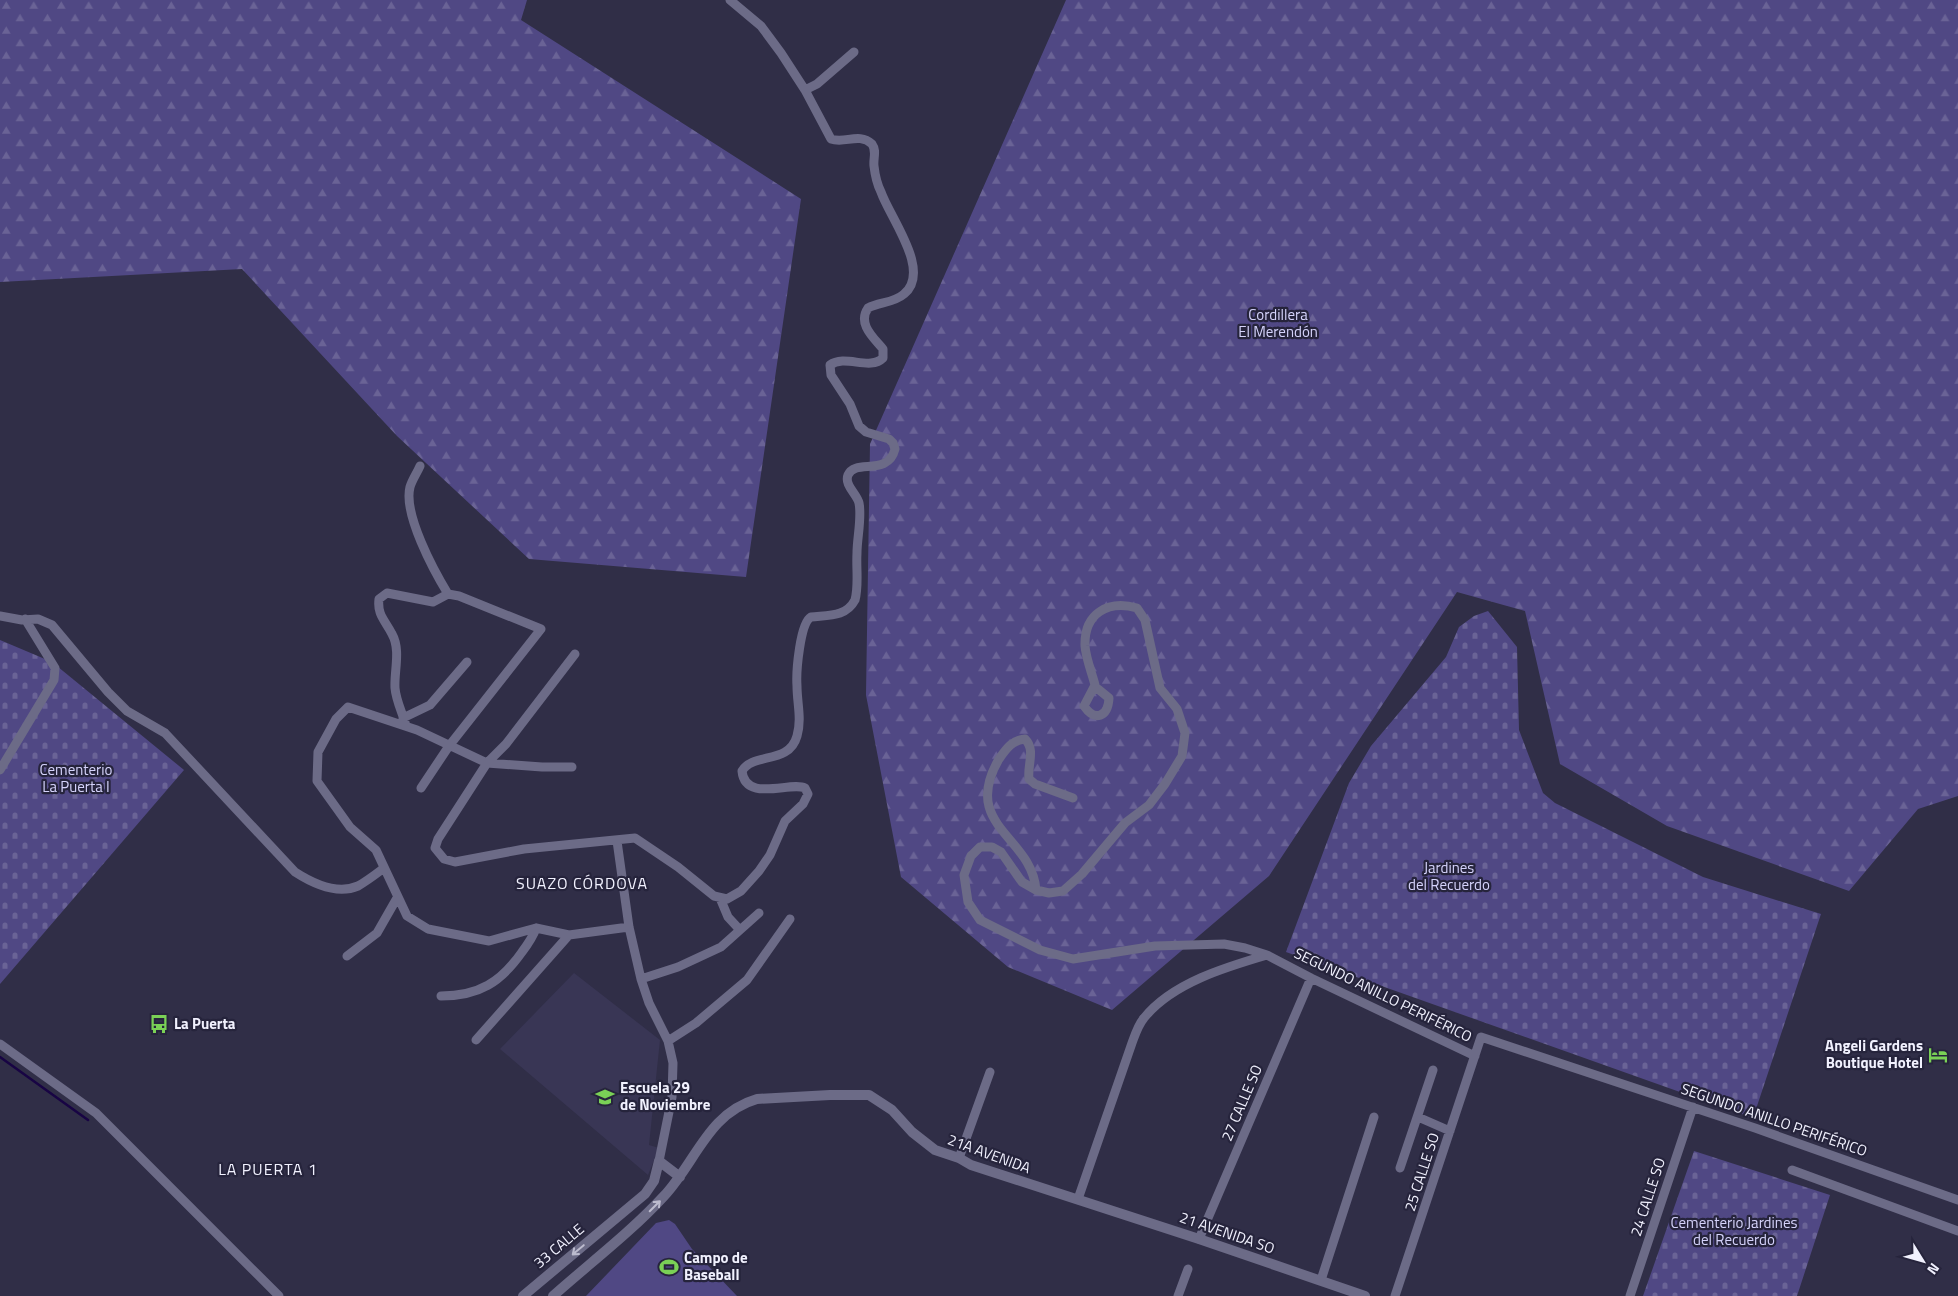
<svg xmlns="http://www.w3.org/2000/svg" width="1958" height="1296" viewBox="0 0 1958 1296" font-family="'Titillium Web',sans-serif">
  <defs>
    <pattern id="forest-firs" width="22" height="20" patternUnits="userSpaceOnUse" patternTransform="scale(1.25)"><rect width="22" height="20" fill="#504884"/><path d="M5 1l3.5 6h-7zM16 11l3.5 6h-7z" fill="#6a6396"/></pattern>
    <pattern id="cemetery-stones" width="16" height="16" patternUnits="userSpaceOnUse" patternTransform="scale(1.25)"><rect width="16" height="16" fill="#504884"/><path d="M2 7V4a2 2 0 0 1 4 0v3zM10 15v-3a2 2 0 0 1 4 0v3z" fill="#6a6396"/></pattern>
  </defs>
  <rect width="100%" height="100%" fill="#302e47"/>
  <path fill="#393655" d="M574 973 660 1040 649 1145 659 1148 648 1175 500 1049Z"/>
  <path fill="url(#forest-firs)" d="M0 0H527L521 20 801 199 746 577 529 559 397 436 242 269 0 282Z
    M1066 0H1958V796L1918 809 1849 891 1667 826 1560 764 1525 611 1457 592 1269 876 1112 1010 1008 967 901 877 866 695 870 444Z"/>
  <path fill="url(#cemetery-stones)" d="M1488 611 1517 647 1519 730 1543 793 1555 803 1703 877 1821 914 1753 1118 1286 952 1349 783 1371 746 1446 657 1459 627 1474 616Z
    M0 640 52 662 184 770 0 984Z
    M1694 1151 1830 1195 1797 1296H1643Z"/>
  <path fill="#504884" d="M669 1220 675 1224 692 1249 737 1296H586L656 1223Z"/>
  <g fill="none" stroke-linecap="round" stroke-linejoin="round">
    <path stroke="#180444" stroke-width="2.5" d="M0 1057 88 1120"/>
    <path stroke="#6c6b87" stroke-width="9" d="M805 90 817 84 854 52
      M420 466C417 473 412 480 410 487 403 514 434 571 448 594
      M0 616 22 620 38 619 52 625 108 692 127 711 165 733 295 872C312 883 337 895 358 886 367 881 376 874 384 868
      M575 654 506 744 487 763 438 839 435 848 444 859 455 862 524 849 635 838 678 867 714 896 727 899 741 891 759 871 770 855 785 821 803 804 808 794 805 788C791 781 745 803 742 771 753 752 789 765 797 736 802 719 797 703 797 686 796 672 800 623 811 617 829 615 846 617 855 600 859 585 856 569 857 553 857 538 862 518 859 503 857 494 844 485 848 475 855 458 888 477 895 449L893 443 889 439 866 432 859 426 850 404 831 375 830 365C845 354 870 371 883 358V349C874 338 857 324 868 308 879 302 894 303 904 294 932 271 890 218 881 192 877 184 875 175 874 166 873 158 877 151 872 144 859 132 845 144 831 139L805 90 781 53 761 26 730 0
      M1094 690 1098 689 1109 698C1108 717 1095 722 1084 706L1095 685C1092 673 1086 659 1085 646 1084 613 1108 600 1137 608L1145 620 1160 688 1177 709 1185 733 1182 756 1165 784 1149 805 1125 823 1082 874 1063 891 1049 893 1036 890 1022 882 1001 852 992 847H980L971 856 964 875 968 902 980 920 1040 950 1073 959 1155 946 1224 944 1245 948 1267 955 1311 978 1475 1056
      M403 718 430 705 467 662
      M406 726C403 714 396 701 395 688 394 671 401 650 392 634 385 620 377 615 379 599L387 593 433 602 448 594 459 596 541 629 449 746 421 788
      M572 767H542L487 763 417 730 348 707 336 719 318 752 317 781 350 827 376 850 407 916 428 929 489 941 536 928 569 935 629 927
      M0 770 54 680 55 668 25 619
      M617 841 629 927 641 979 649 1003 668 1041 673 1063 672 1097 659 1161
      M1036 890C1032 836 960 826 999 759 1006 749 1012 740 1025 739 1036 750 1027 765 1029 779L1035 784 1073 798
      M720 898 728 917 740 930
      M347 956 377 933 397 898
      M641 979 678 967 721 947 759 913
      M441 996C479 996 501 982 522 952 528 944 533 937 536 928
      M476 1040 569 935
      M668 1041 696 1023 747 980 790 919
      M0 1044 96 1113 279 1296
      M1418 1117 1450 1131
      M959 1158 990 1072
      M1400 1168 1433 1070
      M1792 1170 1958 1231
      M1078 1199 1132 1043C1135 1035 1138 1025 1144 1018 1172 983 1226 967 1267 955
      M1199 1239 1311 978
      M1321 1280 1374 1117
      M1178 1296 1188 1269
      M1395 1296 1481 1037 1755 1128 1958 1200
      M1630 1296 1693 1107"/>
    <path stroke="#6c6b87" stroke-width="10" d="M523 1296 645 1194 654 1181 659 1161 680 1177
      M553 1296C590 1263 631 1232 664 1196 696 1162 708 1113 757 1099L830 1095H869L892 1110 912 1132 935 1150 959 1158 971 1165 1199 1239 1365 1296"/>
  </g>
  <defs><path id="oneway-shaft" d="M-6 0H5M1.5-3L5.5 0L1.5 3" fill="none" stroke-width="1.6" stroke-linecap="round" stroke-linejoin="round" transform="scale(1.25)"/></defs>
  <g stroke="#bcbbce">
    <use href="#oneway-shaft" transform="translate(655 1206) rotate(-45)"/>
    <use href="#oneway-shaft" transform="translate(578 1250) rotate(140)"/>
  </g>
  <defs>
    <g id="bus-bare" transform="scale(1.5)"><path d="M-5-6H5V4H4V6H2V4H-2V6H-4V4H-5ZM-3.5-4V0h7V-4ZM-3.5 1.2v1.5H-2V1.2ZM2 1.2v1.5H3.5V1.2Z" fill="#7ad156" stroke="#26243c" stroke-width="2.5" paint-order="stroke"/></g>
    <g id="hotel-bare" transform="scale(1.5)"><path d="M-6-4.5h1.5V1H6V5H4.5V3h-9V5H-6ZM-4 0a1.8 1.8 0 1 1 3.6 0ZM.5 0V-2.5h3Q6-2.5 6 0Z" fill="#7ad156" stroke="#26243c" stroke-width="2.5" paint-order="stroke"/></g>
    <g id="school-bare" transform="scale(1.5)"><path d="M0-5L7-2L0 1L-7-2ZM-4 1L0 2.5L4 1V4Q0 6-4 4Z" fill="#7ad156" stroke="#26243c" stroke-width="2.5" paint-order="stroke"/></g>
    <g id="stadium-bare" transform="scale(1.5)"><path d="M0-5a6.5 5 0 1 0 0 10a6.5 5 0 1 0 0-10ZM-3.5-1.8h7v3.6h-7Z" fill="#7ad156" stroke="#26243c" stroke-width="2.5" paint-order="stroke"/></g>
  </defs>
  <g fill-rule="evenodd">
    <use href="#bus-bare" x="159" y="1024"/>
    <use href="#hotel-bare" x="1938" y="1055"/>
    <use href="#school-bare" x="605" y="1097"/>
    <use href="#stadium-bare" x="669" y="1267"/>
  </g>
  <g text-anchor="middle" stroke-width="4.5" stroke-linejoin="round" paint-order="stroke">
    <g font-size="15" fill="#d5d3fb" stroke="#26243c">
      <text x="1278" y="320">Cordillera<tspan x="1278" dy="17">El Merendón</tspan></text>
      <text x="76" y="775">Cementerio<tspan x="76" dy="17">La Puerta I</tspan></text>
      <text x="1449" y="873">Jardines<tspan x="1449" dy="17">del Recuerdo</tspan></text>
      <text x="1734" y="1228">Cementerio Jardines<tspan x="1734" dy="17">del Recuerdo</tspan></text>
    </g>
    <g font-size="15" fill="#f1f1fe" stroke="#26243c">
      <text transform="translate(1383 995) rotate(26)" y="5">SEGUNDO ANILLO PERIFÉRICO</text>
      <text transform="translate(1242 1103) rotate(-67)" y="5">27 CALLE SO</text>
      <text transform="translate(1774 1120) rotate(19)" y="5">SEGUNDO ANILLO PERIFÉRICO</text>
      <text transform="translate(989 1154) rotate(20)" y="5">21A AVENIDA</text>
      <text transform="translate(1422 1172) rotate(-72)" y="5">25 CALLE SO</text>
      <text transform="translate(1648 1197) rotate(-72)" y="5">24 CALLE SO</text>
      <text transform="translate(1227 1233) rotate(19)" y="5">21 AVENIDA SO</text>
      <text transform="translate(559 1246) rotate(-40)" y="5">33 CALLE</text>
    </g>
    <g font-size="15" font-weight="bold" fill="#f1f1fe" stroke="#26243c" text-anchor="start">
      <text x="174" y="1029">La Puerta</text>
      <text x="1923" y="1051" text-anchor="end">Angeli Gardens<tspan x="1923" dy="17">Boutique Hotel</tspan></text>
      <text x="620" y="1093">Escuela 29<tspan x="620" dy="17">de Noviembre</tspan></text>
      <text x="684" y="1263">Campo de<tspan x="684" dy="17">Baseball</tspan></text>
    </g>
    <g font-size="16" letter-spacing="1" fill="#f1f1fe" stroke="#26243c">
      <text x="582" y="889">SUAZO CÓRDOVA</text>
      <text x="268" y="1175">LA PUERTA 1</text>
    </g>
  </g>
  <g transform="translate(1923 1261) rotate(127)" stroke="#26243c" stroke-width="4" paint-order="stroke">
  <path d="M0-4L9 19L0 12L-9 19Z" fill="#f1f1fe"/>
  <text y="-8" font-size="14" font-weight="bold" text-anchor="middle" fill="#f1f1fe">N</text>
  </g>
</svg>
